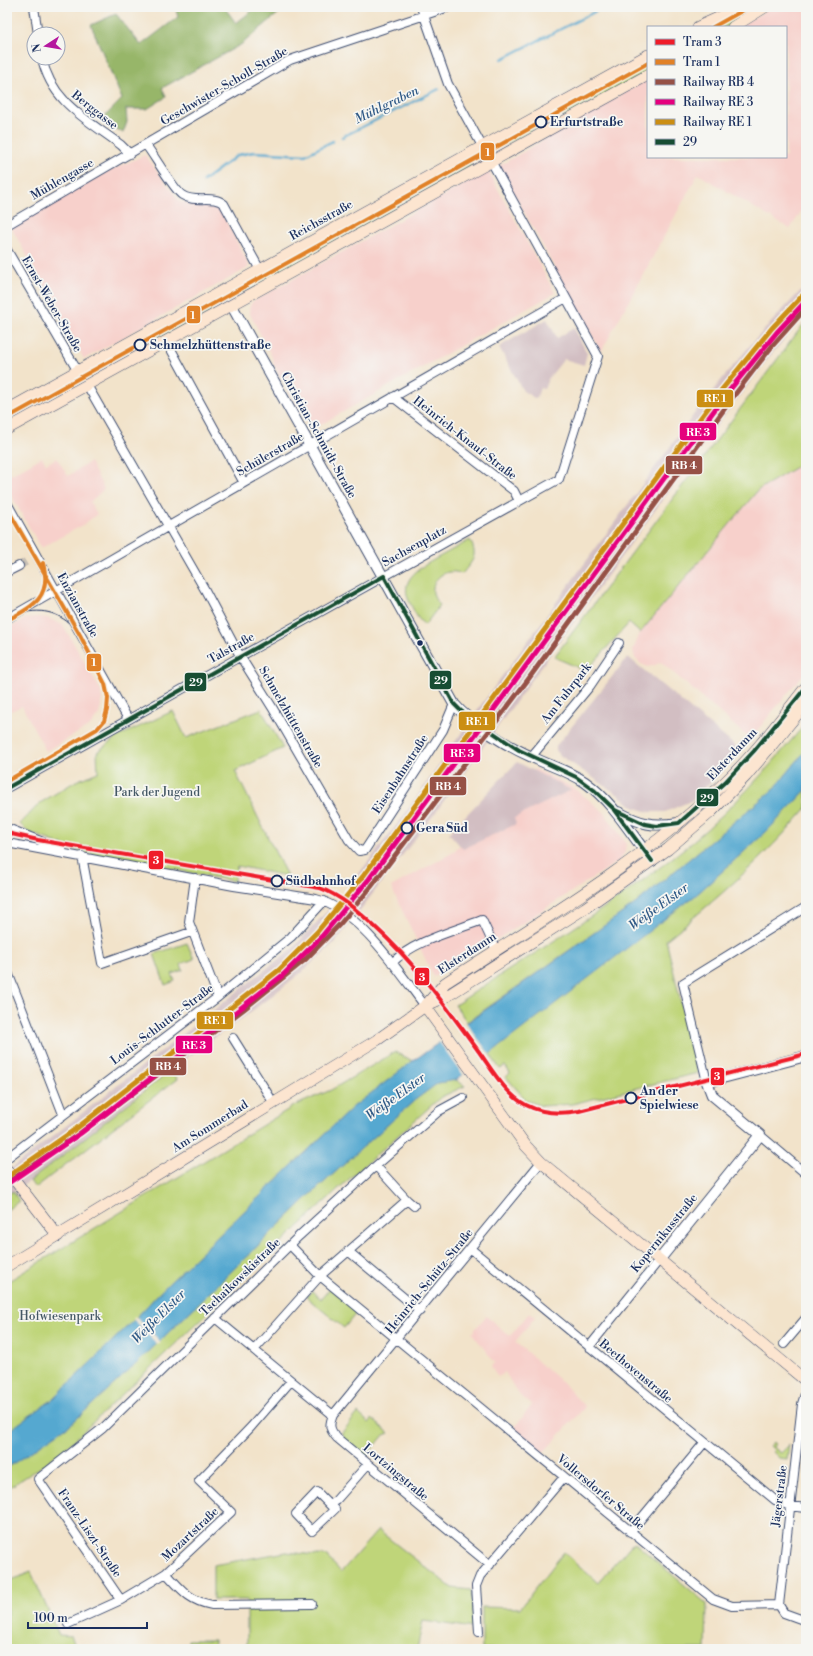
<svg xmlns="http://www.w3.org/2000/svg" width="813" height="1656" viewBox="0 0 813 1656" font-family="'Libre Bodoni',serif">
  <rect width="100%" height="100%" fill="#f6f6f2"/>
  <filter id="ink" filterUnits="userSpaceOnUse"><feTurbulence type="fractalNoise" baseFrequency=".025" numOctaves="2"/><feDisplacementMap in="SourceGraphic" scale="8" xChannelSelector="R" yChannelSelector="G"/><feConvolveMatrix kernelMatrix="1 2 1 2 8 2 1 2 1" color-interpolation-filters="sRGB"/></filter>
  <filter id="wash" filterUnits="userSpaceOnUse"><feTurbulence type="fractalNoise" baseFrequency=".012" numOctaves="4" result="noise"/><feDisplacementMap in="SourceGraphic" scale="16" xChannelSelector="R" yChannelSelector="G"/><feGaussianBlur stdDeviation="0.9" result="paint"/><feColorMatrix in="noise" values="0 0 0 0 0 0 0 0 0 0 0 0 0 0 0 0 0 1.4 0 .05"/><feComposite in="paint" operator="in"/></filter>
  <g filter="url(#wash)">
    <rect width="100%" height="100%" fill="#f2e3ca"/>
    <path fill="#f7d0cb" d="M772 7H806V204L790 229 698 174 601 352 499 166 648 79V157H786V27H738Z
      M145 155 180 202 213 205 220 209 249 265 248 268 84 359 11 227 102 174Z
      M488 171 555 293 311 430 274 365 272 357 250 314 249 308 252 302Z
      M42 457 46 464 57 458 68 476 90 462 104 489 90 502 97 514 83 525 41 548 7 488V477Z
      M806 461V671L750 739 661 662 655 665 648 667 641 664 635 658 633 650 640 633 758 490Z
      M37 617 47 618 63 625 101 691 102 702 99 714 90 726 46 751 22 706 11 711 7 704V629L27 618Z
      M535 769 574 788 604 812 626 843 625 852 619 861 501 937 434 977 391 887 452 853Z
      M530 1312 535 1317 515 1342 564 1384 585 1407 543 1453 513 1429 532 1405 518 1394 505 1372 498 1377 491 1366 495 1363 472 1333 486 1316 510 1336Z"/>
    <path fill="#d2bec2" d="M806 285V314L769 357 720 421 435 813 337 940 302 972 252 1011 160 1077 30 1181 7 1195V1172L293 948 344 893 402 818 478 709 700 406 752 343Z
      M547 319 557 338 574 328 587 353 584 365 564 359 548 379 544 389 540 388 536 399 523 391 499 347Z
      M628 657 740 750 720 773 691 801 665 812H649L633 807 620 796 558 754 556 750V746Z
      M517 762 571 790 514 818 516 824 463 849 449 833Z"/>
    <path fill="#bfd579" stroke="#6d826c" d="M749 7H764L727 27H702Z
      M648 57V71L564 118 558 107Z
      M554 108 558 115 503 146 501 142Z
      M470 162 472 166 446 181 241 294 238 288 409 190 412 194Z
      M207 302 213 312 158 344 153 334Z
      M806 321V461L758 490 640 633 629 623 586 671 554 657Z
      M470 540C479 557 472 561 462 574 441 564 422 589 440 605L425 625C418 620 415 613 411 605 397 580 418 569 437 558 448 552 459 546 470 540Z
      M261 709 283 748 235 771 287 876 237 866 234 881 84 853 28 832 20 824 40 803 76 781 98 772 97 752 117 737 173 711 186 738Z
      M806 723V750L775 788 635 904 467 1022 455 1005C539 949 631 896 707 829 744 796 775 760 806 723Z
      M806 790V809C764 858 716 900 666 940L698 1073 572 1104 542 1106 526 1100 506 1077 510 1073 505 1066 500 1069 489 1053 696 895 767 831Z
      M187 943 194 959 181 964 183 970 172 974 175 981 165 985 154 954Z
      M395 1052 413 1061 353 1107 164 1288 134 1320 52 1400 7 1432V1282L294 1106 331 1090Z
      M172 1069 177 1079 35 1188 30 1181Z
      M456 1080 465 1086 441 1097 337 1190 67 1447 38 1469 7 1489V1468L71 1424 135 1365 309 1196 415 1100 438 1083Z
      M13 1191 19 1201 7 1210V1195Z
      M330 1288 358 1311 344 1328 306 1297 312 1291 321 1299Z
      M358 1413 369 1423 372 1419 389 1433 384 1435 365 1458 341 1438 343 1437V1434L340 1435Z
      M773 1442 775 1444 773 1447 781 1453 789 1445 787 1459 779 1458 773 1452 774 1450 770 1446Z
      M378 1530 452 1588 471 1590 474 1628 423 1621 417 1649H187L188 1640H214V1648L247 1649V1600H213V1565L286 1552 326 1556 341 1572Z
      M635 1543 707 1604 706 1649H482V1607L520 1608 564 1552 598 1583 631 1545Z
      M31 1572 59 1635 71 1636 77 1649H7V1582Z"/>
    <path fill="#97b669" stroke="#597264" d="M175 7H224L236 23 257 7H286L242 44 162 88 166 97 147 109H126L127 122 123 133 102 119 122 99 91 25 116 14 141 45 178 17Z"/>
    <path fill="#54a8d0" stroke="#386c97" d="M806 750V790L767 831 696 895 456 1080 438 1083 415 1100 309 1196 135 1365 71 1424 7 1468V1432L52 1400 134 1320 164 1288 353 1107 413 1061 635 904 775 788Z"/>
    <path fill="#f2e3ca" d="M465 1021 490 1055 464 1076 438 1040Z
      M135 1316 161 1342 158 1345 133 1319Z"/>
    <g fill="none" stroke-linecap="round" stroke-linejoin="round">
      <path stroke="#54a8d0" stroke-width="2.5" d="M502 59 604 7
        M342 137 439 89
        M203 181 238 155 254 152 305 155 333 141"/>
    </g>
  </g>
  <g filter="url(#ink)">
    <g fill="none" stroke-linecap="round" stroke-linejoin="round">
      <path stroke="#c7bfb4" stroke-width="8" stroke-dasharray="8 4" stroke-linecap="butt" d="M19 566 29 560"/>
      <g stroke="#3b4a6e" stroke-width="10">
        <path id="minor" d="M34 7 38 34
          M421 7 448 84 482 146
          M42 58C51 102 88 120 121 145L130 154
          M146 145C153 154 175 191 182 195 195 204 213 194 224 204L260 270
          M7 225 290 60 449 7
          M7 250 77 370
          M167 342 244 483
          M87 385 205 590 240 656 272 707 349 840 359 851 365 850 443 730 454 704
          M393 397 514 491 519 501
          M7 503 128 719
          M7 572 19 566
          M7 619 566 298
          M531 757 590 686 619 643
          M7 788 234 660 559 479 598 356 491 161
          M7 828 61 849
          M7 843 234 886 316 899C359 910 399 972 425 1006
          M82 856 102 963 191 932
          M195 878 189 922 218 997
          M392 963C413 941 454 931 482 920L496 950
          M7 970 63 1114
          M233 1038 273 1102
          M707 1082 683 983 806 907
          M760 1135 806 1174
          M7 1158 218 997 291 937 324 901
          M376 1166 407 1200
          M290 1245 320 1276 713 1599 732 1606 779 1605 784 1613 806 1621
          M471 1249 775 1500 790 1506 806 1508
          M348 1251 420 1311
          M215 1318 333 1415C329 1425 329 1429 337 1438L490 1565
          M784 1344 806 1318
          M589 1347 660 1259
          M254 1350 320 1276 407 1200 414 1206
          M333 1415 541 1162
          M331 1506 317 1492 296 1514 312 1531 335 1509 331 1506 368 1464
          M630 1532 704 1443
          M166 1573C181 1589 189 1601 212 1605L312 1604
          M121 1600 38 1479 103 1428 299 1236 370 1171 439 1111 463 1098
          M779 1605 802 1404 806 1391
          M68 1624 121 1600 166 1573 231 1512 199 1481 251 1427 291 1381
          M479 1632 476 1586 480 1576 564 1477"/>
      </g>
      <g stroke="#3b4a6e" stroke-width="12">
        <path id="tertiary" d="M232 306 454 704C470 723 509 747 532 757 550 766 569 771 585 782 613 802 631 834 652 861
          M618 812C641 824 652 827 679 823
          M660 1259 760 1135 712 1095 707 1082 806 1056"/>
      </g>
      <g stroke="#3b4a6e" stroke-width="12">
        <path id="secondary" d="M698 27 742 7
          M733 27 765 7
          M7 410 648 55
          M7 429 648 75
          M426 1005 445 983C541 921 642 862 725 782 755 754 780 720 806 687
          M425 1006 526 1146 541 1162 806 1381
          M7 1170 58 1236
          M7 1266 377 1040 425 1006 447 996 585 908 668 849 712 811 746 776 806 704"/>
      </g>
      <use href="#minor" stroke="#fff" stroke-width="8"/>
      <use href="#tertiary" stroke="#fff" stroke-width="10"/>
      <use href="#secondary" stroke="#fce5d0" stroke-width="11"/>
      <path stroke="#1b2f5e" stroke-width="1" d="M22 613C45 608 59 613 76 629"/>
      <g stroke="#f6f6f2" stroke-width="7">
        <path id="bus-1" d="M384 576 454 704 461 711 519 750 576 777 594 790 615 810 645 824 657 826 679 823 725 782 754 751 806 687
          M7 788 384 576
          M614 810 652 861"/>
      </g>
      <use href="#bus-1" stroke="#174d33" stroke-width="4"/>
      <g stroke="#f6f6f2" stroke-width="8">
        <path id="rail-1" d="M7 1183 79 1134 244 1009 306 959 340 924 371 887 527 681 733 397 773 345 806 308"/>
      </g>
      <g stroke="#f6f6f2" stroke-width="8">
        <path id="rail-2" d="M10 1182 81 1133 283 975 322 936 369 879 724 397 777 332 806 301"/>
      </g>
      <g stroke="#f6f6f2" stroke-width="8">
        <path id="rail-3" d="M7 1177 77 1128 279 970 317 932 364 875 719 393 772 328 806 292"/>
      </g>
      <use href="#rail-1" stroke="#965146" stroke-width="5"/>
      <use href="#rail-2" stroke="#e5007d" stroke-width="5"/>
      <use href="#rail-3" stroke="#cb8e13" stroke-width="5"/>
      <g stroke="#f6f6f2" stroke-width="7">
        <path id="tram-1" d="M7 833 38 840 320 888C341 896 358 911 374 926 414 962 445 1005 477 1049 491 1068 505 1094 526 1105 543 1114 561 1114 579 1111L806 1054"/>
      </g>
      <g stroke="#f6f6f2" stroke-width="7">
        <path id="tram-2" d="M713 27 749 7
          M7 418 648 63
          M7 508 80 635 105 684 108 698 107 710 104 721 97 729 7 781
          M7 620C34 607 52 596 43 563"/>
      </g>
      <use href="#tram-1" stroke="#ef1c29" stroke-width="4"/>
      <use href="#tram-2" stroke="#e18127" stroke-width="4"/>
    </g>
  </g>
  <g fill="#f6f6f2" stroke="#1b2f5e" stroke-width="2">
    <circle cx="541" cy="122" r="5.5"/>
    <circle cx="140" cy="345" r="5.5"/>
    <circle cx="407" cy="828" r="5.5"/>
    <circle cx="277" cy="881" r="5.5"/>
    <circle cx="631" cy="1098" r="5.5"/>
  </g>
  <circle fill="#1b2f5e" stroke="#f6f6f2" stroke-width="1.5" cx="420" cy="643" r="3.5"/>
  <g text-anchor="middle" stroke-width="3.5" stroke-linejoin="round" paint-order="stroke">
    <g font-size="12" fill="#1b2f5e" stroke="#f6f6f2">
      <text transform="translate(224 86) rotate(-30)" y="4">Geschwister-Scholl-Straße</text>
      <text transform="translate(95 110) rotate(38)" y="4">Berggasse</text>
      <text transform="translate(62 179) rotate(-30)" y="4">Mühlengasse</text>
      <text transform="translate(321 220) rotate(-29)" y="4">Reichsstraße</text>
      <text transform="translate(52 304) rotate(60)" y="4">Ernst-Weber-Straße</text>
      <text transform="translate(319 435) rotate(61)" y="4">Christian-Schmidt-Straße</text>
      <text transform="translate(465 438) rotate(38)" y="4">Heinrich-Knauf-Straße</text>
      <text transform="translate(270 454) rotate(-30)" y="4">Schülerstraße</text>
      <text transform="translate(414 546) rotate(-29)" y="4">Sachsenplatz</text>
      <text transform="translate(78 605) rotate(61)" y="4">Enzianstraße</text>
      <text transform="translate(231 648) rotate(-29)" y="4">Talstraße</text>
      <text transform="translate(566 693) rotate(-52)" y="4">Am Fuhrpark</text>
      <text transform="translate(291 717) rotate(60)" y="4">Schmelzhüttenstraße</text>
      <text transform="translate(732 754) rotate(-47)" y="4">Elsterdamm</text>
      <text transform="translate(400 774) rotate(-57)" y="4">Eisenbahnstraße</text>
      <text transform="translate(467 953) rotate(-33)" y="4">Elsterdamm</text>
      <text transform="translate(162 1024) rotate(-37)" y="4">Louis-Schlutter-Straße</text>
      <text transform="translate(210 1126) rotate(-32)" y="4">Am Sommerbad</text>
      <text transform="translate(664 1233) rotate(-51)" y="4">Kopernikusstraße</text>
      <text transform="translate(240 1277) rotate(-44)" y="4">Tschaikowskistraße</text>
      <text transform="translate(429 1281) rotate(-51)" y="4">Heinrich-Schütz-Straße</text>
      <text transform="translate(636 1371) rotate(40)" y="4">Beethovenstraße</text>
      <text transform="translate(396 1472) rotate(40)" y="4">Lortzingstraße</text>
      <text transform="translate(601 1492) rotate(40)" y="4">Vollersdorfer Straße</text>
      <text transform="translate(779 1496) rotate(-83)" y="4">Jägerstraße</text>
      <text transform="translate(90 1533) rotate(56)" y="4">Franz-Liszt-Straße</text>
      <text transform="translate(190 1534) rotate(-43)" y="4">Mozartstraße</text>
    </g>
    <g font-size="12" font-weight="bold" fill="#1b2f5e" stroke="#f6f6f2" text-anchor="start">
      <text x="550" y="126">Erfurtstraße</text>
      <text x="150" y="349">Schmelzhüttenstraße</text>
      <text x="416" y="832">Gera Süd</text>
      <text x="286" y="885">Südbahnhof</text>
      <text x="640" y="1095">An der<tspan x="640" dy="14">Spielwiese</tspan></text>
    </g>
    <g font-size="12" fill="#445865" stroke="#f6f6f2">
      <text x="157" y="796">Park der Jugend</text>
      <text x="60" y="1320">Hofwiesenpark</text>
    </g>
    <g font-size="13" font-style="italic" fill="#2f5986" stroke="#f6f6f2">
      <text transform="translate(386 104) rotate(-26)" y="5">Mühlgraben</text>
      <text transform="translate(658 906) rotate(-36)" y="5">Weiße Elster</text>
      <text transform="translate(395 1096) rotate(-36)" y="5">Weiße Elster</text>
      <text transform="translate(158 1316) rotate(-45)" y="5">Weiße Elster</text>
    </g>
  </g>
  <g stroke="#f6f6f2" stroke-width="1.5">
    <rect x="480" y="142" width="15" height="19" rx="4" fill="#e18127"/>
    <rect x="186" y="305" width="15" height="19" rx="4" fill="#e18127"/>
    <rect x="696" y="389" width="38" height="19" rx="4" fill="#cb8e13"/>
    <rect x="679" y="422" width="38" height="19" rx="4" fill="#e5007d"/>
    <rect x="665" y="455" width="38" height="20" rx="4" fill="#965146"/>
    <rect x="86" y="653" width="16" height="19" rx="4" fill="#e18127"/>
    <rect x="429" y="670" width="23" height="20" rx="4" fill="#174d33"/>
    <rect x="184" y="672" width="23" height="20" rx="4" fill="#174d33"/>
    <rect x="458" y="711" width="38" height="20" rx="4" fill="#cb8e13"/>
    <rect x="443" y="743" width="38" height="20" rx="4" fill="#e5007d"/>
    <rect x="429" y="776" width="38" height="20" rx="4" fill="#965146"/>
    <rect x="696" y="788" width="23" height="19" rx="4" fill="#174d33"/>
    <rect x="148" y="850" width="16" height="20" rx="4" fill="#ef1c29"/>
    <rect x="414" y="967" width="16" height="19" rx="4" fill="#ef1c29"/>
    <rect x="196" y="1011" width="38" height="19" rx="4" fill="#cb8e13"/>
    <rect x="175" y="1035" width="38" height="19" rx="4" fill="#e5007d"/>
    <rect x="149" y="1057" width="38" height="19" rx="4" fill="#965146"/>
    <rect x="710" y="1067" width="15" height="19" rx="4" fill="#ef1c29"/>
  </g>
  <g font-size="11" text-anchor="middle" font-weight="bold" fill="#fff">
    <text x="488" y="156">1</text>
    <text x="193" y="319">1</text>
    <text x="715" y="402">RE 1</text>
    <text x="698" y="436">RE 3</text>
    <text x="684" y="469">RB 4</text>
    <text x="94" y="666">1</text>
    <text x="441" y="684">29</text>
    <text x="196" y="686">29</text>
    <text x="477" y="725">RE 1</text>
    <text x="462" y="757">RE 3</text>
    <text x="448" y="790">RB 4</text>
    <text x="707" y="802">29</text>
    <text x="156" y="864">3</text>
    <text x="422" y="981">3</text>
    <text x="215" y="1024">RE 1</text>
    <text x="194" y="1049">RE 3</text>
    <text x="168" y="1070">RB 4</text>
    <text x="717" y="1080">3</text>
  </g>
  <rect width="813" height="1656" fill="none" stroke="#f6f6f2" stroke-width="24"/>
  <rect x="647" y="26" width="140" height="132" fill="#f6f6f2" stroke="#9ea6b7"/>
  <rect x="655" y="39" width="20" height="6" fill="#ef1c29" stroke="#9ea6b7"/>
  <text x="683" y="46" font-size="12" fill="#1b2f5e">Tram 3</text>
  <rect x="655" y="59" width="20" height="6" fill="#e18127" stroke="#9ea6b7"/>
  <text x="683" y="66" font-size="12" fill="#1b2f5e">Tram 1</text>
  <rect x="655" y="79" width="20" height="6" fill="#965146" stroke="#9ea6b7"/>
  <text x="683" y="86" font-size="12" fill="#1b2f5e">Railway RB 4</text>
  <rect x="655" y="99" width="20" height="6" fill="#e5007d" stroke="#9ea6b7"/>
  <text x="683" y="106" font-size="12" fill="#1b2f5e">Railway RE 3</text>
  <rect x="655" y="119" width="20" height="6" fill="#cb8e13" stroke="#9ea6b7"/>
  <text x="683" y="126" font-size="12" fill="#1b2f5e">Railway RE 1</text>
  <rect x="655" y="139" width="20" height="6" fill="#174d33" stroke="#9ea6b7"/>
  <text x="683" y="146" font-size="12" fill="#1b2f5e">29</text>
  <g transform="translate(46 46) rotate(258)"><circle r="19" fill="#f6f6f2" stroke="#9ea6b7"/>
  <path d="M0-3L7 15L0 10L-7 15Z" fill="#b5179e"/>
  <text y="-6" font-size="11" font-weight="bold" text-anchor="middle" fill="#1b2f5e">N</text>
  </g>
  <path d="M28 1622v6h119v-6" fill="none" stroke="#1b2f5e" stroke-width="2"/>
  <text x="34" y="1622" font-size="12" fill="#1b2f5e" stroke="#f6f6f2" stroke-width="3" paint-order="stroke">100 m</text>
</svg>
